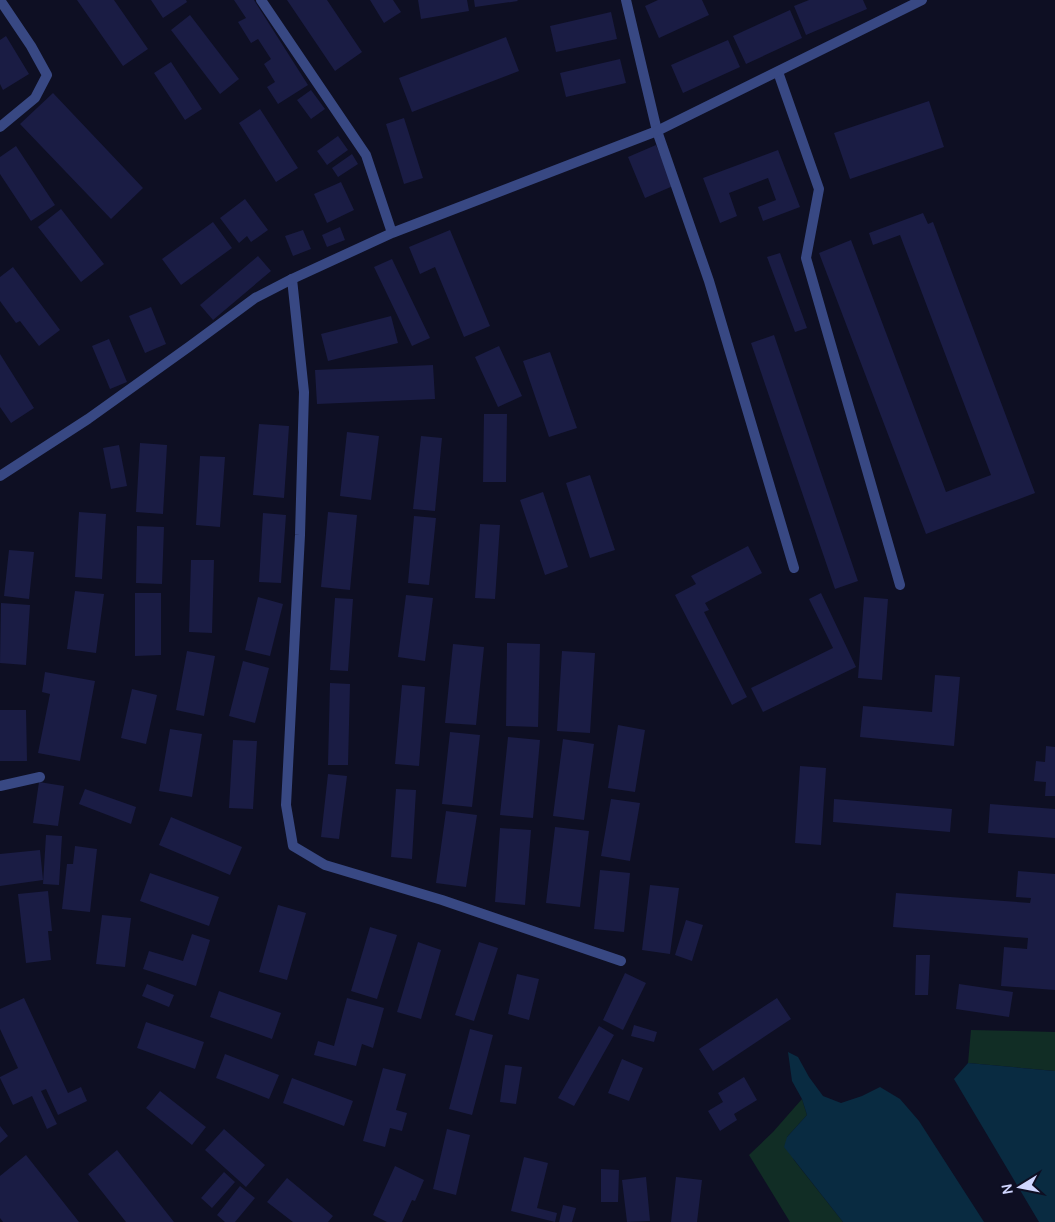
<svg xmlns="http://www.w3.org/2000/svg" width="1055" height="1222" viewBox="0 0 1055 1222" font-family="Manrope,sans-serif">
  <rect width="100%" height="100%" fill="#0e0f23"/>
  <path fill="#112d25" d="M971 1030 1055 1032V1071L968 1063Z
    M802 1099 807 1115 787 1137 794 1160 843 1222H790L749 1155 773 1132Z"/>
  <path fill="#092b41" d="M788 1052 798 1057 809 1077 823 1096 841 1103 862 1096 880 1087 900 1099 919 1121 984 1222H843L784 1147 787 1137 807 1115 802 1099 792 1081Z
    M968 1063 1055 1071V1222H1039L954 1079Z"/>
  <path fill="#1a1c44" d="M77 0H114L148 49 123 66Z
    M151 0H186L187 2 163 18Z
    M234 0H254L308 85 278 104 267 87 275 82 264 64 271 59 258 39 251 43 238 22 246 18Z
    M287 0H327L362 52 335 71Z
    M370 0H393L401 12 384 23Z
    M418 0H467L469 11 421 19Z
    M474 0H517L518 1 475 7Z
    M658 0H702L709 15 659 38 645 6Z
    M809 0H863L867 9 806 35 794 6Z
    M790 10 802 38 746 64 733 36Z
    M611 12 617 39 556 52 550 26Z
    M190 15 239 79 220 94 171 30Z
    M6 36 29 74 3 90 0 84V40Z
    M506 37 519 71 412 112 399 78Z
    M728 40 740 67 683 93 671 65Z
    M620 59 626 83 566 97 560 73Z
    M171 62 202 109 185 120 154 73Z
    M311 90 325 109 311 119 297 100Z
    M53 93 143 188 111 219 20 124Z
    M929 101 944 147 850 179 834 133Z
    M260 109 298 168 276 182 239 123Z
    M404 118 423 178 404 184 386 124Z
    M338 136 348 150 327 165 317 151Z
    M656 145 673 186 645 198 628 157Z
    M16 146 55 205 31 221 0 174V157Z
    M778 150 800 207 763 221 758 207 776 200 768 178 729 193 737 216 720 223 703 178Z
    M352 154 358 164 338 177 332 168Z
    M341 182 354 210 327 223 314 194Z
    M245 199 268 230 251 242 247 236 239 243 220 218Z
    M61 209 104 264 81 282 38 227Z
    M923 213 928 224 933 222 1035 493 926 534 819 253 851 240 946 492 991 475 900 235 873 245 869 233Z
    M213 222 232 248 181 285 162 259Z
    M340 227 345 240 327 247 322 235Z
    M303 230 311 249 293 256 285 236Z
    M450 230 490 326 464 337 435 267 420 274 409 247Z
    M780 253 807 328 795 332 767 257Z
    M258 256 271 271 213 320 200 305Z
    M392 259 430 338 412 346 374 267Z
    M13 267 60 330 39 346 20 321 16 323 0 301V277Z
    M151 307 166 344 145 353 129 316Z
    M391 316 398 343 328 361 321 334Z
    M774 335 858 581 835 589 751 343Z
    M109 339 127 382 110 389 92 346Z
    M499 346 522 396 498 407 475 357Z
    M550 352 577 428 549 437 523 361Z
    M0 354 34 408 11 423 0 407Z
    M433 365 435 399 317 404 315 370Z
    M484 414H507L506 482H483Z
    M259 424 289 426 284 498 253 495Z
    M347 432 379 436 371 500 340 496Z
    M421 436 442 438 435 511 413 509Z
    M140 443 167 445 163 514 136 512Z
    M119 445 127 486 111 489 103 448Z
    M200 456 225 457 220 527 196 525Z
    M590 475 615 550 590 558 566 483Z
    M543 492 568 567 545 575 520 500Z
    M79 512 106 514 102 579 75 577Z
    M328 512 357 515 350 590 321 587Z
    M263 513 286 515 281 583 259 582Z
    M414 516 436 518 429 585 408 583Z
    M480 524 500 525 495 599 475 598Z
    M137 526 164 527 162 584 136 583Z
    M748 546 762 573 705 603 709 610 704 612 747 697 732 705 675 595 696 584 691 576Z
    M9 550 34 552 29 599 4 596Z
    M191 560H214L212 633 189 632Z
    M75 591 104 594 96 653 67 649Z
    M135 593H161V655L135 656Z
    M821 593 856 667 763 712 751 688 833 648 809 599Z
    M406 595 433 598 425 661 398 657Z
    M258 597 283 604 270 656 245 650Z
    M864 597 888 599 882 680 858 678Z
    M335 598 353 599 348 671 330 670Z
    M1 603 30 605 26 665 0 663Z
    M507 643 540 644 538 727 506 726Z
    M453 644 484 647 476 725 445 723Z
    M187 651 215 656 204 716 176 710Z
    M562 651 595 653 590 733 557 731Z
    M243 661 269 668 255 723 229 716Z
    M45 672 95 681 80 761 38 753 50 694 42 692Z
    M935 675 960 677 954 746 860 737 863 706 932 712Z
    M330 683 350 684 348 765H328Z
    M402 685 425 687 419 766 395 764Z
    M132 689 157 695 146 744 121 738Z
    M0 710H26L27 761H0Z
    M618 725 645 730 635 792 608 788Z
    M170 729 202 734 192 797 159 791Z
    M450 732 480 735 472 807 442 804Z
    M508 737 540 740 533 818 500 815Z
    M563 739 594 744 584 820 553 816Z
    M233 740 257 741 253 809 229 808Z
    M1046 746 1055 747V796H1045L1046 782 1034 781 1036 761 1045 762Z
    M800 766 826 768 821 845 795 843Z
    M328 774 347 776 339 839 321 837Z
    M39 782 64 786 58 826 33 823Z
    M85 789 136 807 131 824 79 804Z
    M396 789 416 790 412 859 391 857Z
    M611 799 640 803 630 861 601 856Z
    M834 799 952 809 950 832 833 822Z
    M990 804 1055 809V838L988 833Z
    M446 811 477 815 466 887 436 883Z
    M171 817 242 847 230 875 159 845Z
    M555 827 589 831 580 907 546 903Z
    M500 828 531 830 525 905 495 902Z
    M46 835 62 836 59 885 43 884Z
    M75 846 97 849 90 912 62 909 67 864H73Z
    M40 850 43 880 0 886V854Z
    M600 870 630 873 624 932 594 929Z
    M1018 871 1055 874V990L1001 986 1004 947 1027 949 1028 938 893 927 896 893 1030 903 1031 898 1016 897Z
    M150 873 219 897 209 926 140 901Z
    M650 885 679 888 670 954 642 950Z
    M48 891 52 931H48L51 960 26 963 18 894Z
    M278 905 306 913 287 980 259 972Z
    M102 915 131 918 125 967 96 964Z
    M686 920 703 925 692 961 675 955Z
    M370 927 397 935 377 999 351 991Z
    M192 934 210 940 196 986 143 969 149 951 183 961Z
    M418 942 441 950 421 1019 397 1012Z
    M479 942 498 948 474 1021 455 1015Z
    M916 955H930L928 995H915Z
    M625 973 646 983 623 1030 603 1020Z
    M517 974 539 979 529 1020 508 1014Z
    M147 984 174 995 169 1007 142 996Z
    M959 984 1013 992 1009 1017 956 1009Z
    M219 991 281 1013 272 1039 210 1017Z
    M24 998 68 1093 81 1087 87 1101 58 1115 46 1089 41 1091 57 1124 47 1129 32 1096 13 1105 0 1078V1077L18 1068 0 1029V1009Z
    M347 998 384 1008 373 1048 362 1044 356 1066 314 1055 318 1041 334 1046Z
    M777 998 791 1019 713 1071 699 1049Z
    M146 1022 204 1042 195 1069 137 1048Z
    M634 1025 657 1032 654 1042 631 1036Z
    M599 1026 614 1035 574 1106 558 1098Z
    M470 1029 493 1035 472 1115 449 1109Z
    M225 1054 279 1075 269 1099 216 1078Z
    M622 1059 643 1068 629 1101 608 1093Z
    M505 1065 522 1067 516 1104 500 1102Z
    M383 1068 406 1074 396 1110 407 1113 402 1131 390 1128 385 1147 363 1141Z
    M744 1077 757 1100 734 1114 737 1120 720 1131 708 1111 723 1102 718 1093Z
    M292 1078 353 1101 344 1126 283 1103Z
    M160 1091 206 1127 192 1145 146 1108Z
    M0 1126 8 1136 0 1143Z
    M224 1129 265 1165 246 1187 205 1150Z
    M447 1129 470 1135 456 1195 433 1189Z
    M117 1150 174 1222H126L88 1174Z
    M26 1155 79 1222H3L0 1218V1176Z
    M524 1157 548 1163 537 1208 557 1213 555 1222 511 1211Z
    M395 1166 424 1180 415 1201 412 1200 402 1222H387L373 1215Z
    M601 1169 619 1170 618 1202H601Z
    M224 1172 235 1182 212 1208 201 1198Z
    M646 1177 650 1221 627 1222 622 1180Z
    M676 1177 702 1180 697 1222H671Z
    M287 1178 333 1216 328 1222H293L267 1202Z
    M240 1186 255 1198 235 1222H225L217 1215Z
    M563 1205 576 1208 572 1222H559Z"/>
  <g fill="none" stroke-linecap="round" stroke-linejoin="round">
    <path stroke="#384883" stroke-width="10" d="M0 0 31 46 47 75 35 98 0 127
      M626 0 657 131 709 281 794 568
      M778 72 819 189 806 258 900 585
      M292 279 304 392 300 535 286 805 293 846 325 865 442 900 621 961
      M0 786 40 777"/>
    <path stroke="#384883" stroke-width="10" d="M261 0 366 155 392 233
      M0 476 88 419 190 346 255 298 292 279 392 233 657 131 922 0"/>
  </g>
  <g transform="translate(1020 1187) rotate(260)" stroke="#0e0f23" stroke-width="4" paint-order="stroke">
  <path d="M0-4L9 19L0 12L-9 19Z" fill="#d0d6ff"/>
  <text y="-8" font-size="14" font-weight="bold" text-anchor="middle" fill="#d0d6ff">N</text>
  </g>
</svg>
